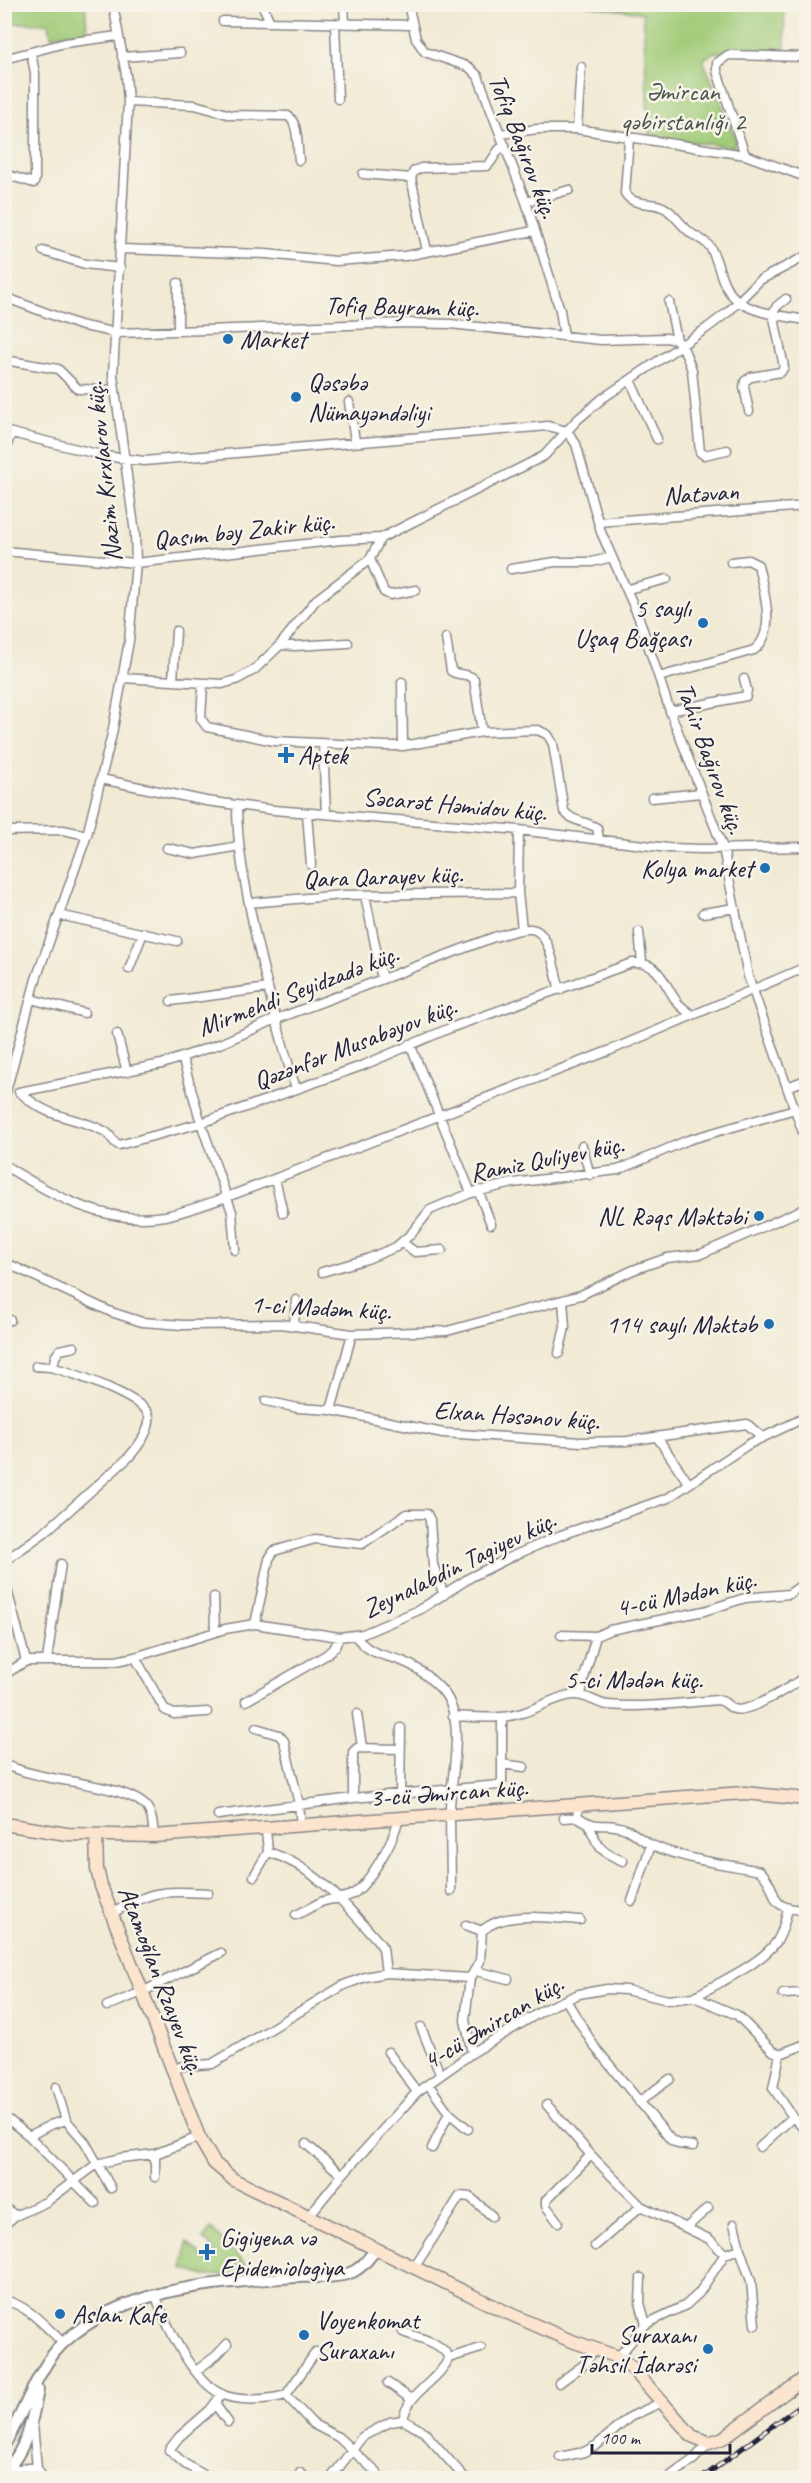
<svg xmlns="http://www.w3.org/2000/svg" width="811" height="2483" viewBox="0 0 811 2483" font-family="Caveat,sans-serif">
  <rect width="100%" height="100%" fill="#f7f3e8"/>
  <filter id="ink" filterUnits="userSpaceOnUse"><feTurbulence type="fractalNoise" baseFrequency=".0167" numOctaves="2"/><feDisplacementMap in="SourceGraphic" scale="12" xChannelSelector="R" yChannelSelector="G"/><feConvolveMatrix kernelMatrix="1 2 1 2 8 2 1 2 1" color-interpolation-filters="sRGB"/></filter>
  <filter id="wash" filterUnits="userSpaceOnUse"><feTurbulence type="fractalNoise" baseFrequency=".008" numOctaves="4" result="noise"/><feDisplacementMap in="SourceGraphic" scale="24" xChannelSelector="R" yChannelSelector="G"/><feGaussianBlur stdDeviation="1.35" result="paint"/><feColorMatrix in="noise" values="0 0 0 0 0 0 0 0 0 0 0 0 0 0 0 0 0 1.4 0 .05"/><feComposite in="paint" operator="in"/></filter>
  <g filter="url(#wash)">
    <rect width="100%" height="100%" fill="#f1ead4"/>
    <path fill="#a1cc79" stroke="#62775a" stroke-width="1.5" d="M4 5H85L87 31 51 36 49 23H5Z
      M584 5H784L785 53 714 52 703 60 736 139 733 147 649 137 643 13Z
      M211 2229 246 2265V2274L205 2276 183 2269 187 2242 207 2261 216 2252 203 2239Z"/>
  </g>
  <g filter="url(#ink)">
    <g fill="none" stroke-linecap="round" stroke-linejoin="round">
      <g stroke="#8a8688" stroke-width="11">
        <path id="minor" d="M262 4 270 22 412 25
          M344 4 345 24
          M408 4 416 39 425 52 469 67 478 76 526 202 560 310 564 336
          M223 21 270 22
          M335 24 338 99
          M122 57 180 53
          M4 59 65 43 118 36
          M128 102 195 105 231 115 288 116C299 123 297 147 299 160
          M577 129 581 67
          M500 134 538 129H577L745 155 806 177
          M629 138 625 193C634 209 656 199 669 211 677 218 683 227 692 234 698 238 706 241 710 247 721 265 719 285 737 300 754 314 785 316 806 320
          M745 155 717 71V63L728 55 806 57
          M363 174 411 178
          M11 176 34 183 35 179V73L31 53
          M526 202 569 190
          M121 249 266 254 336 261 405 256 534 231
          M43 251 85 264 120 268
          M427 251 411 178 414 171 421 168 487 166C495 159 495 150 505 145
          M4 297 79 325 117 333 406 323 450 324 601 340 666 338 677 340 683 347 692 370 700 452 704 455 727 450
          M669 302 677 340
          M178 331V283
          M4 360 58 369 78 389 114 390
          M630 380 657 439
          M349 402 355 441
          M749 411 744 387 745 381 751 377 781 372 784 367 773 313 777 306 786 299
          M4 431 105 456 144 461 548 426 567 431 576 444 601 532 639 618 670 711 723 848 748 976 806 1141
          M4 454 11 433
          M598 522 806 506
          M4 551 136 563 341 540 381 538
          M370 559 384 592 390 595 416 590
          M511 569 555 562H592L612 557
          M628 589 667 579
          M446 638 451 671C458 676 469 673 474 679L482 732
          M280 645 295 646 348 643
          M659 677 754 650C778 632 763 589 758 565L748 560 731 562
          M123 678 222 684 236 680 254 670 280 645 316 600 370 559 381 538 544 456 577 420 603 398 707 328 728 312 760 280 806 256
          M173 680 176 631
          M402 682 403 746
          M203 683 201 719 207 727 274 741 384 746H403L482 732 538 730 548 735 553 744 564 811C572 822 586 821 597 828L599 839
          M670 711 746 696 747 690 744 679
          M323 744 326 814
          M101 779 206 801 274 810 519 830 668 848 702 849 806 847
          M652 798 701 793
          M237 806C237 850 247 894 256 938 268 989 280 1039 296 1089
          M307 813 311 865
          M519 830 518 893 522 929
          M4 831 63 830 87 835
          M167 848 195 854 239 846
          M365 895 382 979
          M249 903 343 895 518 893
          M703 913 735 908
          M59 915 177 941
          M639 932 642 962
          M129 969 143 933
          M31 999 84 1013
          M171 1001 268 988
          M117 1034 127 1072
          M410 1044 471 1193
          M182 1057 201 1123 232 1212 235 1250
          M787 1087 806 1080
          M19 1092 162 1064 222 1043 274 1020 494 937C506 934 519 928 531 929 550 930 555 974 560 990
          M21 1093C50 1121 75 1115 106 1132 112 1136 112 1142 119 1145L201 1123 364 1065 450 1028 632 963C660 961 663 983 677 1002 681 1007 687 1011 692 1015
          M4 1099 36 979 87 835 112 734 129 641 136 563 135 533 113 375 128 102 126 75 113 4
          M582 1146 590 1175
          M4 1165C52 1195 105 1226 165 1216 186 1212 206 1204 227 1197L611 1050 806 967
          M275 1179 283 1213
          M478 1190 491 1224
          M403 1243 415 1252 442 1250
          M4 1262 111 1312 142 1322 183 1325 281 1324 352 1334 447 1331 581 1295 633 1270 667 1258 701 1254 806 1208
          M322 1272 367 1259 396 1247 411 1234 430 1210 471 1193 513 1183 618 1170 688 1140 795 1109
          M4 1321 10 1320
          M294 1326 296 1300
          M559 1353 565 1327 563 1300
          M53 1367 55 1357 60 1350 74 1347
          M266 1401 298 1408 331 1410 443 1433 581 1442 627 1441 747 1424 762 1437
          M331 1410 352 1334
          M657 1437 689 1484
          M4 1559 5 1582 26 1661
          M6 1560 45 1532 128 1458C137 1448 151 1430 149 1416 147 1399 71 1372 54 1368 48 1366 42 1367 36 1366
          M214 1597 215 1632
          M255 1624 269 1559 274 1551 315 1539 362 1544 406 1514H427L430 1520 433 1565 444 1595
          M561 1635 596 1636
          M355 1636C372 1656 380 1653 402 1661 416 1666 429 1677 440 1688 468 1716 451 1773 450 1808 450 1835 451 1863 451 1891
          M135 1657 165 1710 174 1714 207 1712
          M47 1660 61 1564
          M4 1675 26 1661H116L135 1657 225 1629 255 1624 339 1637 363 1634 419 1610 471 1577 513 1556 561 1535 668 1498 749 1444 806 1417
          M581 1695 584 1678 596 1636 610 1630 704 1611 745 1598 789 1594 806 1582
          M246 1701 326 1655 335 1647 339 1637
          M357 1714 362 1747
          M453 1716C476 1717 500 1720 522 1713 539 1708 556 1696 574 1695 587 1694 596 1704 608 1705 645 1708 682 1703 718 1700 726 1701 728 1707 734 1709 749 1714 793 1685 806 1676
          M256 1728 279 1735 284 1741 299 1804 301 1826
          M502 1764 524 1767
          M4 1765C18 1770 32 1774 46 1777 69 1782 134 1788 148 1809 153 1817 153 1827 154 1836
          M400 1794 401 1728
          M353 1798V1752L357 1748 400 1749
          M577 1805 578 1817C597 1831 607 1821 626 1829 636 1834 644 1842 654 1846 687 1860 725 1864 760 1871 783 1893 762 1908 806 1910
          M218 1815 353 1798 499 1785 502 1781V1717
          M564 1818 578 1817
          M589 1825C598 1847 600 1852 623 1861
          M266 1830 268 1852C315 1866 347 1906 378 1941L383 1948 386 1973
          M254 1876 268 1852
          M632 1901 651 1845
          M111 1914C153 1890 160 1891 208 1893
          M296 1915C305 1911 313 1906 321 1902 332 1898 342 1900 353 1894 369 1884 396 1837 398 1819
          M466 1925 482 1931
          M476 1971 508 1979
          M783 1994 806 1993
          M694 1997C719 1982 760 1965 777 1941 783 1932 785 1920 788 1909
          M566 2000 594 2046 671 2140 678 2144 693 2146
          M107 2006 142 1992 221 1953
          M421 2027 440 2074
          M388 2052 417 2092
          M472 2053 465 2020 470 1978 480 1961 482 1931C504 1910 552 1918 580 1920
          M780 2054 773 2088 793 2117 806 2131
          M172 2070 183 2066 212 2064 344 1985 365 1977 386 1973 470 1978
          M428 2084 449 2113 432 2148
          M56 2087 66 2120 85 2142 111 2188
          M639 2102 670 2079
          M547 2105 591 2155 641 2206 709 2239 725 2254
          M449 2113 468 2129
          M4 2116 29 2136 95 2203
          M29 2136 50 2125 66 2120
          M306 2144 342 2175
          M760 2147 793 2117
          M155 2154V2177
          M4 2206 15 2216
          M308 2217 342 2175 417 2092 472 2053 547 2008 579 1994 607 1989 626 1990 668 2000 694 1997 737 2015 773 2051 780 2054 806 2044
          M558 2222 546 2206V2200L591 2155
          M734 2224 740 2249
          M4 2225 15 2216 46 2202 97 2164 121 2158 155 2154 199 2137
          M687 2227 708 2208
          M595 2246 641 2206
          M414 2268 460 2196 470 2197 492 2216
          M641 2278 640 2303 646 2324
          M155 2294C166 2325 191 2379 221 2394 238 2402 269 2400 286 2395L313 2424 338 2437 377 2473
          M4 2300C29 2306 45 2326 63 2343
          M618 2357 646 2324 686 2305 699 2293 725 2254 740 2249 751 2281 755 2325
          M449 2358 481 2348
          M196 2371 217 2355 227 2344
          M388 2383 411 2399
          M559 2383 585 2364 594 2349
          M286 2395 316 2352
          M215 2404 228 2422
          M403 2420C408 2391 438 2382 449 2358 442 2342 419 2338 403 2332
          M560 2457 584 2452 597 2445 630 2417 662 2402
          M37 2468 43 2478
          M300 2473 306 2478
          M4 2474 23 2468H37L33 2425
          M209 2478 185 2464 169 2450 179 2437 210 2410 222 2394
          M331 2478 362 2437 390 2422 403 2420 424 2432 465 2478
          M668 2478 694 2459 709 2443"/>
      </g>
      <g stroke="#8a8688" stroke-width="14">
        <path id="tertiary" d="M4 2445C24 2414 37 2368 63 2343 125 2286 216 2283 295 2277 312 2276 333 2279 350 2273 361 2269 369 2258 376 2249
          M4 2473C27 2449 32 2422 38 2390"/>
      </g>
      <g stroke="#8a8688" stroke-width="15">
        <path id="secondary" d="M4 1824 67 1834 154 1836 714 1795 745 1793 806 1799
          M96 1835 97 1869 101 1886 199 2137 214 2163 234 2180 508 2313 569 2340 618 2357 630 2366 692 2436 709 2443 723 2438 806 2377"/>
      </g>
      <use href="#minor" stroke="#fff" stroke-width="8"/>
      <use href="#tertiary" stroke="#fff" stroke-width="10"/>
      <use href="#secondary" stroke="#fce5cf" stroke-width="12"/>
      <g stroke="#22223b" stroke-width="5">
        <path id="rail" d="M702 2478 806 2401"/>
      </g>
      <use href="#rail" stroke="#f7f3e8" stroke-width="3" stroke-dasharray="9" stroke-linecap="butt"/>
    </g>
  </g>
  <g fill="#1f6fb2" stroke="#f7f3e8" stroke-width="2">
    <circle cx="228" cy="339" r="6"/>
    <circle cx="296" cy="397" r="6"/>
    <circle cx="703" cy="623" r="6"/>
    <path d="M283 746h6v6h6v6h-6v6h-6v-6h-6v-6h6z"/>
    <circle cx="765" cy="868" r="6"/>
    <circle cx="759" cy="1216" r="6"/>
    <circle cx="769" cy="1324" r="6"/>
    <path d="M204 2243h6v6h6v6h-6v6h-6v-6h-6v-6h6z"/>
    <circle cx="60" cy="2314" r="6"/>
    <circle cx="304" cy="2335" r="6"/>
    <circle cx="708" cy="2349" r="6"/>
  </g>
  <g text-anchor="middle" stroke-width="5" stroke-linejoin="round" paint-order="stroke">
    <g font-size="26" fill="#48554e" stroke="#f7f3e8">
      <text x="683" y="100">Əmircan<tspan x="683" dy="30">qəbirstanlığı 2</tspan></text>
    </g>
    <g font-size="26" fill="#22223b" stroke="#f7f3e8">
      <text transform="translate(524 146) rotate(69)" y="9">Tofiq Bağırov küç.</text>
      <text transform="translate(402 306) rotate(1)" y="9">Tofiq Bayram küç.</text>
      <text transform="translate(103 472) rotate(-96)" y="9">Nazim Kırxlarov küç.</text>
      <text transform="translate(701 493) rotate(-4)" y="9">Natəvan</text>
      <text transform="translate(244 530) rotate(-6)" y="9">Qasım bəy Zakir küç.</text>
      <text transform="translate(711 758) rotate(70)" y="9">Tahir Bağırov küç.</text>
      <text transform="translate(455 804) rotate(5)" y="9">Səcarət Həmidov küç.</text>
      <text transform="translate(383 876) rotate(-2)" y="9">Qara Qarayev küç.</text>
      <text transform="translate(298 990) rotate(-21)" y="9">Mirmehdi Seyidzadə küç.</text>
      <text transform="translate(355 1043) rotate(-21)" y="9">Qəzənfər Musabəyov küç.</text>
      <text transform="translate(547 1158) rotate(-11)" y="9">Ramiz Quliyev küç.</text>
      <text transform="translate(321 1307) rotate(3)" y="9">1-ci Mədəm küç.</text>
      <text transform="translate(517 1415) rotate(4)" y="9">Elxan Həsənov küç.</text>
      <text transform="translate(459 1564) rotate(-26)" y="9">Zeynalabdin Tagiyev küç.</text>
      <text transform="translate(686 1593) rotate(-12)" y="9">4-cü Mədən küç.</text>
      <text x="634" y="1688">5-ci Mədən küç.</text>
      <text transform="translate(449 1792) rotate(-4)" y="9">3-cü Əmircan küç.</text>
      <text transform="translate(162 1980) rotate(69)" y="9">Atamoğlan Rzayev küç.</text>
      <text transform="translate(493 2022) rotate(-31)" y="9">4-cü Əmircan küç.</text>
    </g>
    <g font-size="26" fill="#22223b" stroke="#f7f3e8" text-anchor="start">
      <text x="240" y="348">Market</text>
      <text x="308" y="391">Qəsəbə<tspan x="308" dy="30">Nümayəndəliyi</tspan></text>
      <text x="691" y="617" text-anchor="end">5 saylı<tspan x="691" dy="30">Uşaq Bağçası</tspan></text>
      <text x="298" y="764">Aptek</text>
      <text x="753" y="877" text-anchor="end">Kolya market</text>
      <text x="747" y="1225" text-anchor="end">NL Rəqs Məktəbi</text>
      <text x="757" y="1333" text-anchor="end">114 saylı Məktəb</text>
      <text x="220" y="2246">Gigiyena və<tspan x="220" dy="30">Epidemiologiya</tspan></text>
      <text x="72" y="2323">Aslan Kafe</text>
      <text x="316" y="2329">Voyenkomat<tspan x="316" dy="30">Suraxanı</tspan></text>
      <text x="696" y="2343" text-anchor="end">Suraxanı<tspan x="696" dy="30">Təhsil İdarəsi</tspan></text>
    </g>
  </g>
  <rect width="811" height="2483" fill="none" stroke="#f7f3e8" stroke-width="24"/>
  <path d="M592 2444v9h138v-9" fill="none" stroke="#22223b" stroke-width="3"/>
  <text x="601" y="2444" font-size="18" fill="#22223b" stroke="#f7f3e8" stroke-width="4.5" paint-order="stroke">100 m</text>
</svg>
